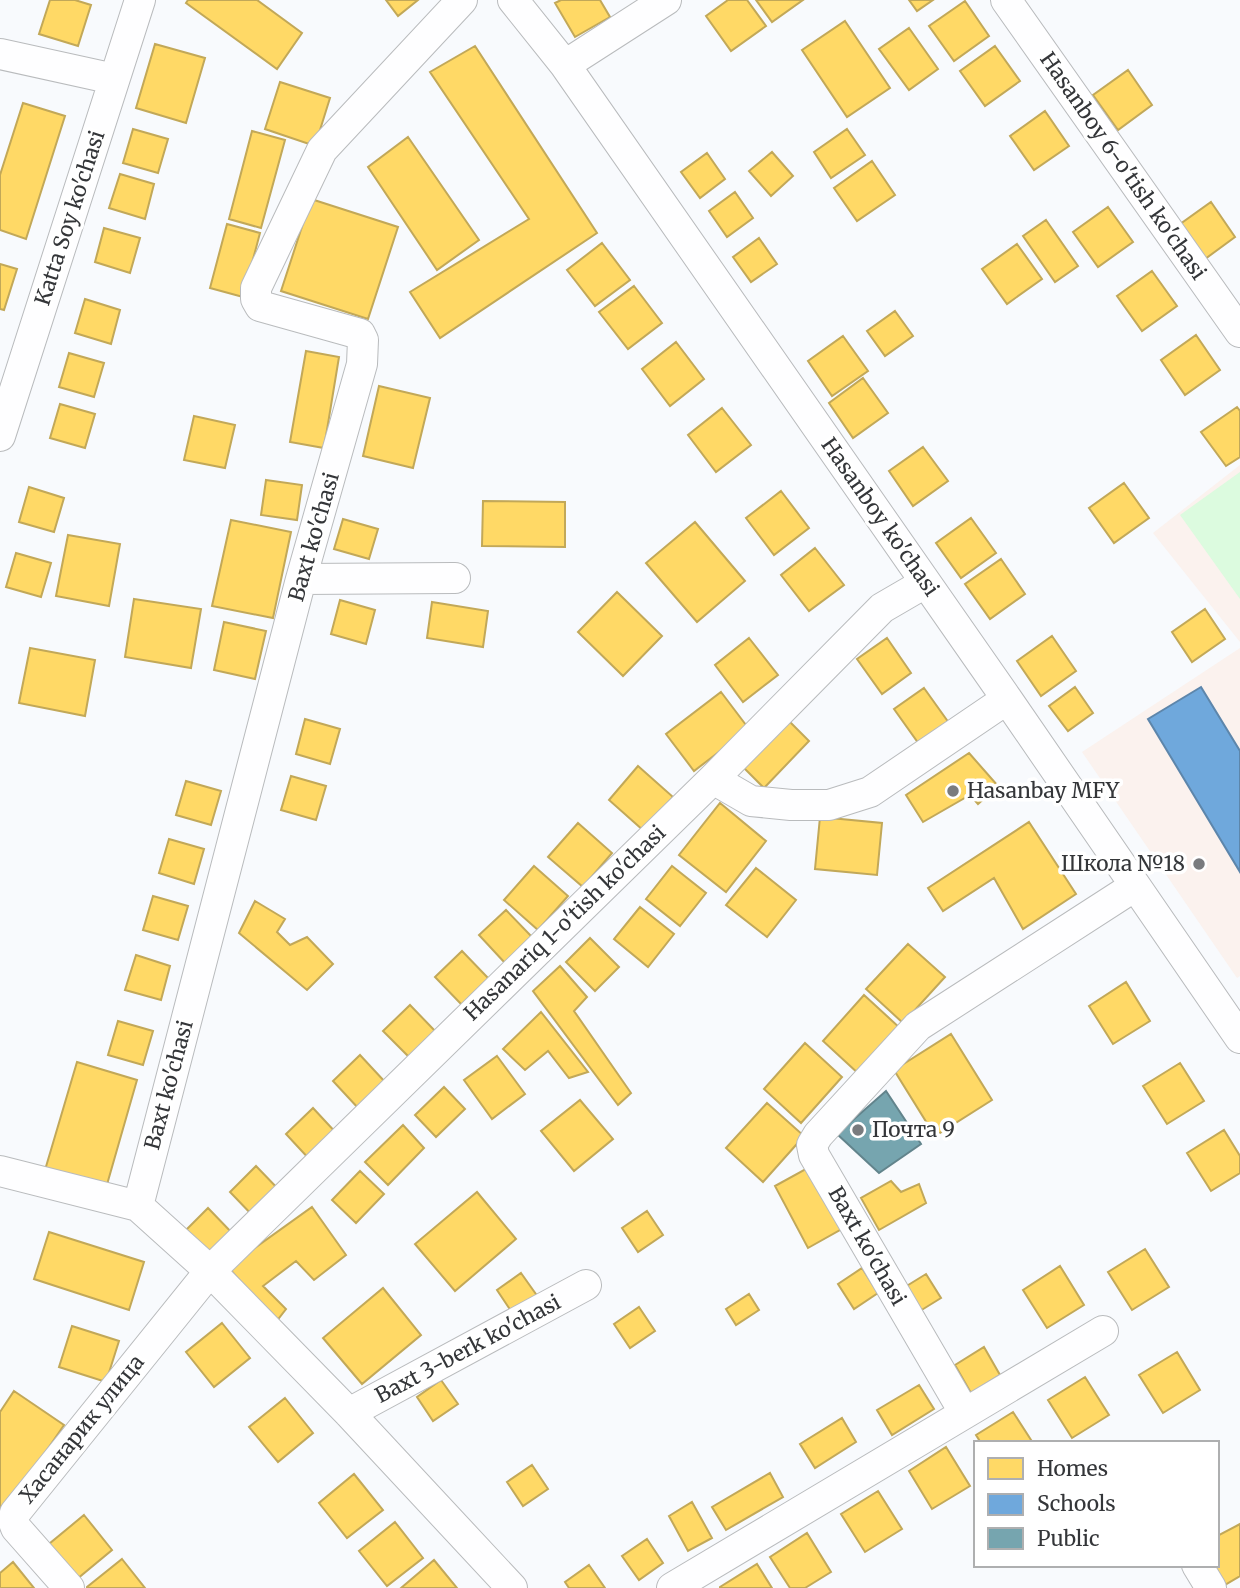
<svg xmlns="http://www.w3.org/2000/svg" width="1240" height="1588" viewBox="0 0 1240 1588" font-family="Merriweather,serif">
  <rect width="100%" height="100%" fill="#f8fafd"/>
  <path fill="#fbf2ee" d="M1240 465V642L1153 533Z
    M1240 648V976L1237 978 1082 752Z"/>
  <path fill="#dcfbdf" d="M1240 472V599L1180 515Z"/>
  <path fill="#ffd966" stroke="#c2a858" stroke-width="2" d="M50 0H75L91 5 78 46 39 34Z
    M188 0H257L302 33 277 69 186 3Z
    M386 0H418L398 16Z
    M561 0H600L610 17 575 37 555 3Z
    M728 0H747L766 26 731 51 706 16Z
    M756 0H803L772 22Z
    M909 0H933L917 11Z
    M965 1 989 36 954 61 929 26Z
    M845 21 890 88 847 117 802 50Z
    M909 28 938 69 909 90 879 49Z
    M155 44 205 58 186 123 136 108Z
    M475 46 597 233 440 338 410 292 529 219 430 72Z
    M995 46 1020 81 985 106 960 71Z
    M1128 70 1152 105 1118 130 1093 95Z
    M280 82 330 98 315 146 265 129Z
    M23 103 65 116 26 239 0 230V175Z
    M1045 111 1069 146 1034 170 1010 136Z
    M133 129 168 139 158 173 123 163Z
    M847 129 865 155 831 178 814 152Z
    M252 131 285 140 261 228 229 219Z
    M408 137 479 240 437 270 368 167Z
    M772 152 793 176 771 196 749 171Z
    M707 153 725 179 700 198 681 172Z
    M872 161 895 195 857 221 834 188Z
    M120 174 154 184 145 219 109 208Z
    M735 192 753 218 727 237 709 211Z
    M311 199 398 227 368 319 281 291Z
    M1211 202 1235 237 1201 262 1176 227Z
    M1108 207 1133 242 1098 267 1073 232Z
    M1046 220 1078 266 1055 282 1023 236Z
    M227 224 260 233 243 297 210 288Z
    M104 228 140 238 130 273 95 262Z
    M759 238 777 264 751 282 733 257Z
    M602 243 630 280 595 306 567 270Z
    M1017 244 1042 279 1007 304 982 269Z
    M0 264 17 269 4 310 0 309Z
    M1152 271 1177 306 1142 331 1117 296Z
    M634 286 662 323 628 349 599 312Z
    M85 299 120 310 111 344 75 333Z
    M895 311 913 336 885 356 867 331Z
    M1196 335 1220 370 1185 395 1161 360Z
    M843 336 868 371 832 396 808 361Z
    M676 342 704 379 670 406 642 369Z
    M306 351 339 357 324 448 290 442Z
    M69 353 104 363 94 397 59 387Z
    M863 378 888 413 853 438 829 403Z
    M379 386 430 398 413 468 363 456Z
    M60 404 95 414 85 448 50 438Z
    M1237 407 1240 411V457L1226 466 1201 432Z
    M722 408 751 445 716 472 688 435Z
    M194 416 235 425 225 468 184 460Z
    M923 447 948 481 913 506 889 471Z
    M266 480 302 485 297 520 261 515Z
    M1124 483 1149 518 1114 543 1089 508Z
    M29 487 64 498 54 532 19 522Z
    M781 491 809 528 774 555 746 518Z
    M483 501 565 502V547L482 546Z
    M971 518 996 553 961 578 936 543Z
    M343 519 378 529 369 559 334 549Z
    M231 520 291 532 273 618 212 606Z
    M695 522 745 581 697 622 646 563Z
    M68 535 120 544 109 606 56 596Z
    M815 548 844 585 809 611 781 575Z
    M16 553 51 563 41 597 6 587Z
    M1001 559 1025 594 990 619 965 584Z
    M617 592 662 636 623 676 578 632Z
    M134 599 201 609 191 668 125 657Z
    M340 600 375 610 366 644 331 634Z
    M432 602 488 611 483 647 427 638Z
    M1205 609 1225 639 1192 662 1172 632Z
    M224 622 266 631 255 679 214 670Z
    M1052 636 1076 671 1041 696 1017 661Z
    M749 638 778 675 743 702 715 665Z
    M887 638 911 673 882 694 857 659Z
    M30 648 95 660 85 716 19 703Z
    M1075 687 1093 713 1068 731 1049 706Z
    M924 688 949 723 919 744 894 709Z
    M721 692 749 729 694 771 666 734Z
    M305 719 340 729 330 764 296 754Z
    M789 721 809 741 764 788 744 768Z
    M969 753 998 786 978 804 970 795 923 822 906 795Z
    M638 766 673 797 644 831 609 800Z
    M291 776 326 786 316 820 281 810Z
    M186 781 221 791 211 825 176 815Z
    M720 803 766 841 726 892 679 855Z
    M820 817 882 823 877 875 815 869Z
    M1029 822 1076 894 1023 929 994 878 943 911 928 888Z
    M578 823 612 853 583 887 548 857Z
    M169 839 204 849 194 884 159 873Z
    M534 866 568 896 538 930 504 900Z
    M672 866 706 893 680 926 646 899Z
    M756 868 796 900 767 937 726 905Z
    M153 896 188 906 178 940 143 930Z
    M255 901 285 919 277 932 290 945 307 937 333 964 307 990 239 933Z
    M640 907 674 934 648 967 614 939Z
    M506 910 532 937 505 963 479 935Z
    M590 938 619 967 595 991 566 962Z
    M908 944 945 977 903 1023 866 989Z
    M462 951 489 979 462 1005 435 977Z
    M136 955 170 966 161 1000 125 990Z
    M560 966 587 997 574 1011 631 1093 618 1105 533 991Z
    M1126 982 1150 1021 1113 1044 1089 1006Z
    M864 995 901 1029 860 1075 823 1041Z
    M410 1005 437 1033 410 1058 383 1031Z
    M541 1012 588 1072 569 1078 548 1051 525 1070 503 1049Z
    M118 1021 153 1031 143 1065 108 1055Z
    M951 1034 992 1100 935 1136 894 1070Z
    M805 1043 842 1077 801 1123 764 1089Z
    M360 1055 386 1083 359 1109 333 1081Z
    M497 1056 525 1094 492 1119 464 1080Z
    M77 1062 137 1080 106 1188 45 1170Z
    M1180 1063 1204 1101 1167 1124 1143 1086Z
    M444 1087 465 1109 436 1137 415 1115Z
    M580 1100 613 1139 574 1171 541 1131Z
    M767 1103 804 1136 763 1182 726 1148Z
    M313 1108 339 1136 312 1162 286 1134Z
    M403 1125 424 1148 388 1185 365 1162Z
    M1224 1130 1240 1156V1173L1211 1191 1187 1153Z
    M813 1165 847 1226 808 1248 775 1186Z
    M256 1166 283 1194 256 1219 230 1192Z
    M360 1171 384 1194 356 1223 332 1200Z
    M891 1181 901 1192 919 1184 926 1203 879 1230 861 1198Z
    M477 1192 516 1239 455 1291 415 1244Z
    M312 1207 346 1255 314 1280 296 1261 263 1286 286 1309 276 1322 228 1267Z
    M208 1208 235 1236 208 1262 182 1234Z
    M647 1211 663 1235 638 1252 622 1228Z
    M49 1232 144 1262 129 1310 34 1279Z
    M1145 1249 1169 1287 1132 1310 1108 1272Z
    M1060 1266 1084 1305 1047 1328 1023 1290Z
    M862 1268 878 1293 854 1309 838 1284Z
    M521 1273 538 1297 513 1314 497 1290Z
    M926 1274 941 1298 920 1311 905 1287Z
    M383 1288 421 1335 362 1384 323 1338Z
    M749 1294 759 1310 736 1325 726 1309Z
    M639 1307 655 1331 630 1348 614 1324Z
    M222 1323 250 1358 214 1387 186 1352Z
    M72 1326 119 1341 106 1382 59 1367Z
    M984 1347 1000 1375 971 1393 955 1365Z
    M1177 1352 1200 1390 1163 1413 1139 1375Z
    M1085 1377 1109 1415 1072 1438 1048 1400Z
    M441 1380 458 1404 433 1421 417 1397Z
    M919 1385 934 1409 892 1435 877 1410Z
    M14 1391 64 1425 4 1513 0 1510V1412Z
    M285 1398 313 1433 278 1462 249 1427Z
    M1013 1412 1033 1443H981L976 1435Z
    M842 1418 856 1442 815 1468 800 1444Z
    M946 1447 970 1486 932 1509 909 1471Z
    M532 1465 548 1489 523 1506 507 1482Z
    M770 1473 783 1497 726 1530 712 1507Z
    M354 1474 383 1510 347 1538 319 1503Z
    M878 1491 902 1529 865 1552 841 1514Z
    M692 1502 712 1538 688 1551 669 1516Z
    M84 1515 112 1550 77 1579 49 1544Z
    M395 1522 423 1558 387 1586 359 1551Z
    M1240 1524V1576L1223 1586 1211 1565H1217V1536Z
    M807 1533 831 1572 805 1588H790L770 1557Z
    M647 1539 663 1563 639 1580 622 1556Z
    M122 1559 145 1588H87V1587Z
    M434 1560 457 1588H401Z
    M13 1562 34 1588H0V1573Z
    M757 1564 772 1588H720V1587Z
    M589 1565 605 1588H569L565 1582Z"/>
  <path fill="#6fa8dc" stroke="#5d86ab" stroke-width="2" d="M1201 687 1240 751V872L1148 719Z"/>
  <path fill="#76a5af" stroke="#62848c" stroke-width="2" d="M886 1091 921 1144 879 1173 837 1134Z"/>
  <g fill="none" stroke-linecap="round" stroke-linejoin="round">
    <g stroke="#b9bbbd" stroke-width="32">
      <path id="minor" d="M513 0 565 65 1007 699 1240 1038
        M1006 0 1240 332
        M0 54 114 79
        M565 65 666 0
        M0 436 140 0
        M301 579 455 578
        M713 779 751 801 791 805H829L870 792 1007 699
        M0 1171 138 1206 210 1271 349 1413 512 1588
        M138 1206 301 579 362 364 363 340 360 334 260 306 256 299V288L322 150 462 0
        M964 1412 814 1155 812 1145 818 1135 918 1026 1135 886
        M349 1413 586 1285
        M1197 1565 1211 1588
        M69 1588 16 1528 13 1520 15 1513 210 1271 713 779 882 608 925 583
        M672 1588 1103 1331"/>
    </g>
    <use href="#minor" stroke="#fefeff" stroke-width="30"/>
  </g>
  <g fill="#797b7e" stroke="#fff" stroke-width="2.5">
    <circle cx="953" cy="791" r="7"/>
    <circle cx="1199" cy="864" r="7"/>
    <circle cx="858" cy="1130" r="7"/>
  </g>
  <g text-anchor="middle" stroke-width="7" stroke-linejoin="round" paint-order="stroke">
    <g font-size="21" fill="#343639" stroke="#fff">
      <text transform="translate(1123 166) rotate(55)" y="7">Hasanboy 6-o'tish ko'chasi</text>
      <text transform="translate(70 218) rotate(-72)" y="7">Katta Soy ko'chasi</text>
      <text transform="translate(880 517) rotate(55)" y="7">Hasanboy ko'chasi</text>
      <text transform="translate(314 537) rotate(-74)" y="7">Baxt ko'chasi</text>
      <text transform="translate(565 923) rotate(-44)" y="7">Hasanariq 1-o'tish ko'chasi</text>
      <text transform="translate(169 1085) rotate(-75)" y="7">Baxt ko'chasi</text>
      <text transform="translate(867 1246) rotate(60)" y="7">Baxt ko'chasi</text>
      <text transform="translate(468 1349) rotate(-28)" y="7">Baxt 3-berk ko'chasi</text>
      <text transform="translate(82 1429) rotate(-51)" y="7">Хасанарик улица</text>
    </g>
    <g font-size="21" fill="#343639" stroke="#fff" text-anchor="start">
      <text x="967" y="798">Hasanbay MFY</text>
      <text x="1185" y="871" text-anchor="end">Школа №18</text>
      <text x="872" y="1137">Почта 9</text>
    </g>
  </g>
  <rect x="974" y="1441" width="245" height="126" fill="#ffffff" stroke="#aeafb0" stroke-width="2"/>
  <rect x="988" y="1458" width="35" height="21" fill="#ffd966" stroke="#aeafb0" stroke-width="2"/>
  <text x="1037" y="1476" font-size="21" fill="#343639">Homes</text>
  <rect x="988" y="1494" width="35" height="21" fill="#6fa8dc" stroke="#aeafb0" stroke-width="2"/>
  <text x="1037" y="1511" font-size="21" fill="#343639">Schools</text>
  <rect x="988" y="1528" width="35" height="21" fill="#76a5af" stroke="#aeafb0" stroke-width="2"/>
  <text x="1037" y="1546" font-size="21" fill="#343639">Public</text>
</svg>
